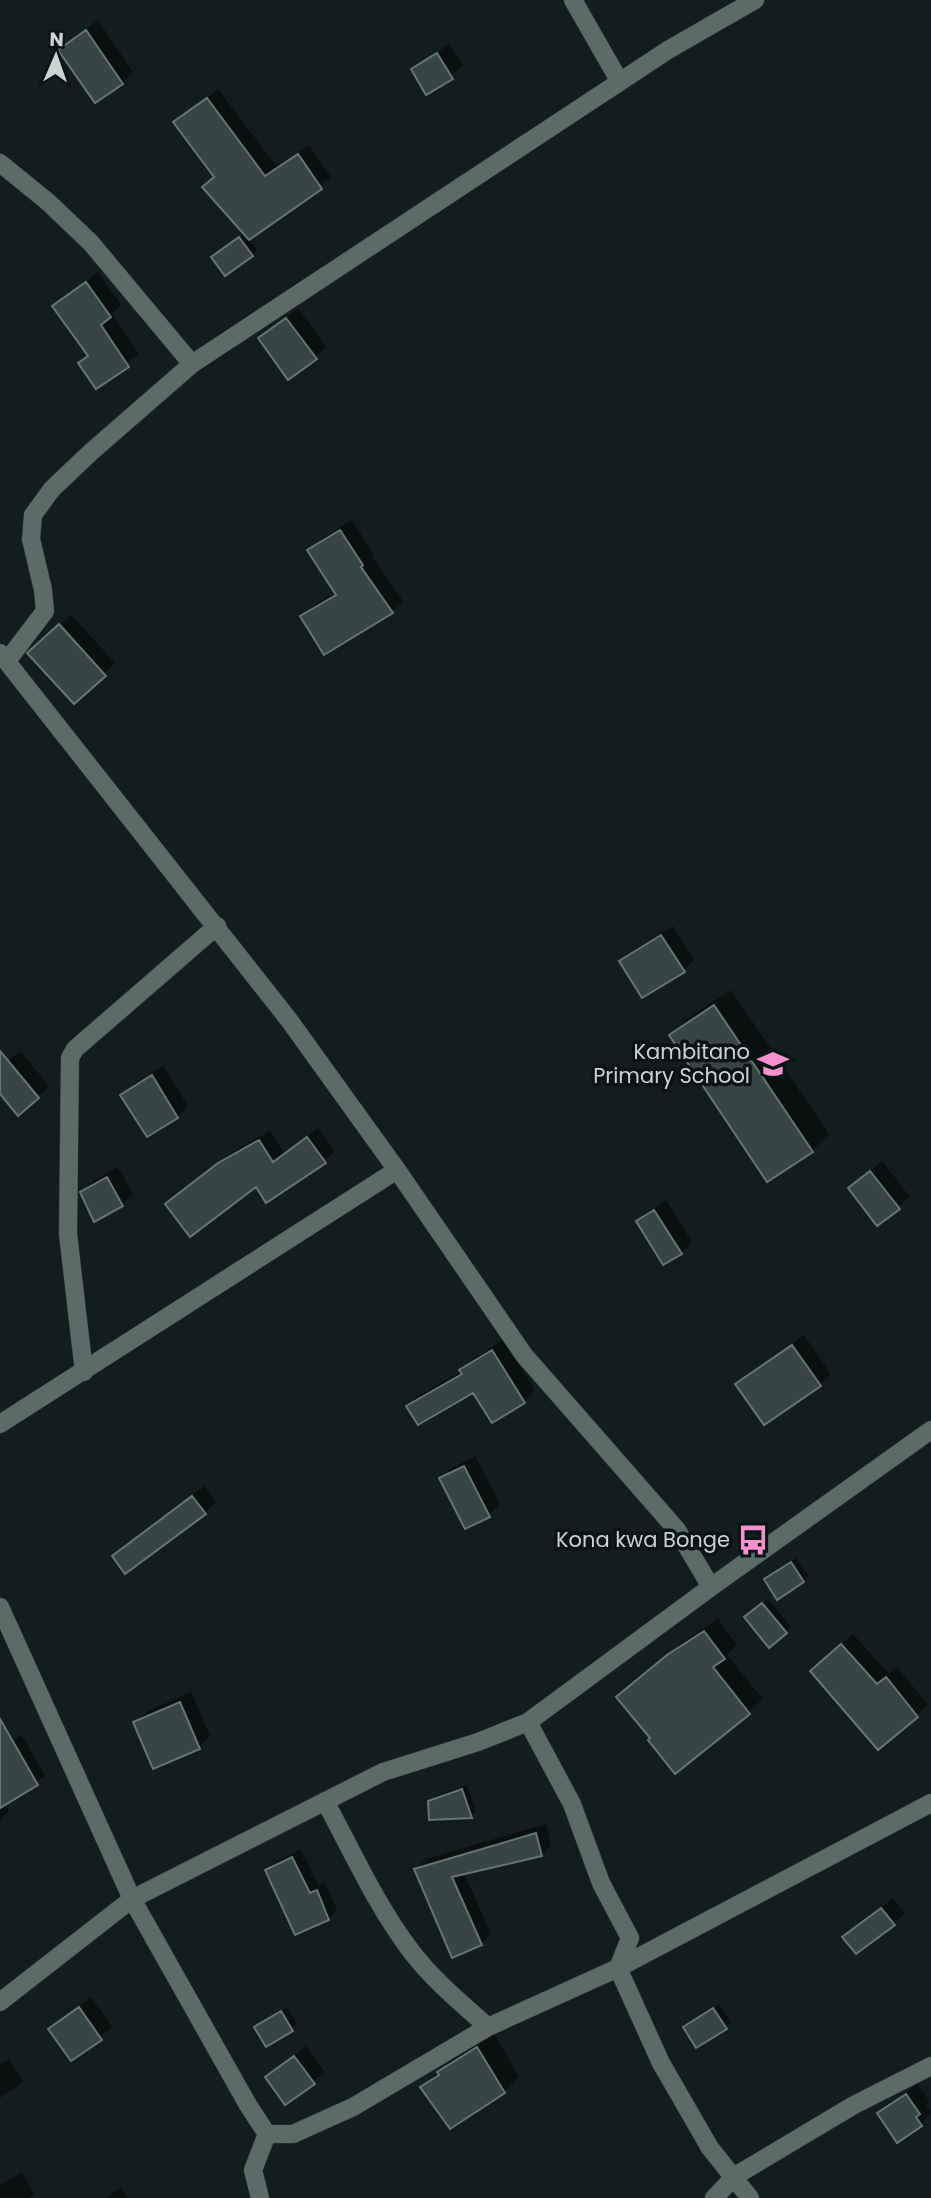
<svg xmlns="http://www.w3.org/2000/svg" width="931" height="2198" viewBox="0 0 931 2198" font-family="Poppins,sans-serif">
  <rect width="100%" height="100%" fill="#111e1d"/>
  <path fill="#0007" d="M98 20 133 72 122 83 60 50Z
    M449 44 463 66 427 92 413 70Z
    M218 89 277 167 309 145 331 177 248 239 257 250 252 255 219 252 245 233 216 176 176 123Z
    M98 272 121 305 112 314 139 354 97 386 81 363 89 354 55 307Z
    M298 308 326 347 315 358 260 338Z
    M352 520 373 553 371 555 403 601 392 611 303 616 314 605 336 592 309 551 320 540Z
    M71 615 115 663 104 674 40 643Z
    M673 926 694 960 683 971 622 962 633 951Z
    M731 990 829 1134 812 1151 671 1036 687 1019Z
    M20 1051 49 1086 38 1097 0 1091V1068Z
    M163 1066 188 1106 177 1117 147 1135 123 1095 134 1084Z
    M318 1128 335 1151 324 1161 167 1204 230 1153 270 1131 284 1153Z
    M882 1161 910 1197 877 1224 850 1188Z
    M118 1167 133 1194 122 1205 82 1192 93 1181Z
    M666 1200 692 1242 681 1253 638 1222Z
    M804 1335 831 1374 820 1385 738 1384Z
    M503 1340 535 1390 524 1402 474 1390 409 1406 419 1395 462 1371 473 1359Z
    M475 1456 500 1504 489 1515 441 1479 452 1468Z
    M204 1486 216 1502 205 1513 115 1556Z
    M796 1558 808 1576 803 1581 771 1575Z
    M768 1599 791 1627 786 1632 752 1612Z
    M718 1619 737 1645 727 1655 763 1699 675 1772 653 1738 632 1684 683 1642Z
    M853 1634 889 1674 897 1667 928 1705 878 1748 823 1660Z
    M191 1692 210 1736 199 1747 135 1723 146 1712Z
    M22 1735 45 1776 5 1802 9 1811 0 1820V1747Z
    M467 1785 476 1811 471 1816 430 1801 436 1796Z
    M546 1824 551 1845 541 1855 464 1873 491 1934 481 1944 416 1869 426 1859Z
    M301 1849 319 1886 325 1883 337 1910 328 1919 267 1870 276 1862Z
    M893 1898 905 1913 894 1924 845 1937Z
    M91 1997 112 2027 72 2059 50 2029Z
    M719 2004 731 2022 697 2046 685 2027Z
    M287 2007 297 2024 292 2029 256 2028Z
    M493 2033 519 2076 504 2092 422 2087 454 2057Z
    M306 2046 325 2072 286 2103 267 2077Z
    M9 2059 23 2082 0 2098V2065Z
    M917 2084 930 2102 926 2105 931 2112 921 2125 879 2113Z
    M22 2172 34 2193 30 2198H0V2185Z
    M121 2188 128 2198H106Z"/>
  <path fill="#374644" stroke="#647572" stroke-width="2" d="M86 30 123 84 95 103 58 50Z
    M437 53 453 79 426 95 411 69Z
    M207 98 265 176 298 154 322 189 249 240 202 187 214 177 173 122Z
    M239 237 253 256 225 276 211 257Z
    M86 282 111 317 101 325 129 367 96 389 78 363 88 356 52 306Z
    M286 318 317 359 288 380 258 338Z
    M340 530 363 565 361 567 393 613 324 655 300 616 336 595 307 550Z
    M59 624 106 676 74 704 27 653Z
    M661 935 685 972 642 998 619 961Z
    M714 1005 813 1152 767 1182 669 1035Z
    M0 1051 39 1098 18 1116 0 1094Z
    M152 1075 178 1118 147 1137 120 1095Z
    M307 1137 326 1163 266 1203 256 1187 190 1237 165 1204 218 1163 259 1140 273 1162Z
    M870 1171 900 1209 877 1226 848 1188Z
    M107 1177 123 1206 94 1222 80 1192Z
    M654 1210 682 1254 663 1265 636 1221Z
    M792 1345 821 1386 764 1425 735 1384Z
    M492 1350 525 1403 492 1423 473 1393 418 1425 406 1406 462 1374 459 1370Z
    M464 1466 490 1517 465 1529 439 1478Z
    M192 1496 206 1514 125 1574 112 1556Z
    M791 1562 804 1582 777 1600 764 1579Z
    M762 1603 787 1633 769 1648 744 1617Z
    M704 1631 725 1659 713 1667 750 1714 675 1774 648 1740 650 1738 616 1697 667 1655Z
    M841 1644 877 1684 886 1677 918 1717 878 1750 810 1671Z
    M180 1702 200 1749 153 1769 133 1722Z
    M0 1719 38 1785 0 1808Z
    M462 1789 472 1818 429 1820 428 1801Z
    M536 1833 542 1856 452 1877 482 1945 452 1958 414 1869Z
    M292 1857 310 1893 317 1890 329 1920 295 1935 265 1870Z
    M881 1908 895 1925 856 1954 842 1937Z
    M79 2007 102 2040 71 2061 48 2029Z
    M713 2008 727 2029 696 2048 683 2027Z
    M281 2011 293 2031 266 2047 254 2027Z
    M477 2047 505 2093 450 2129 420 2087 439 2075 437 2072Z
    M294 2056 315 2084 285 2105 265 2077Z
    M906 2094 920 2114 916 2117 922 2126 897 2143 877 2113Z"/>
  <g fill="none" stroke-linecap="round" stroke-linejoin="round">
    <g stroke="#313938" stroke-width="19">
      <path id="minor" d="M573 0 620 82
        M0 163 48 202 91 243 192 364
        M0 653 289 1020 397 1170 524 1355 677 1530 711 1587
        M7 661 45 611 43 590 31 539 33 515 52 489 91 452 192 364 668 50 755 0
        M84 1372 68 1234 70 1058 75 1049 217 926
        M0 1424 397 1170
        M0 1607 132 1899 248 2105 267 2134H293L353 2107 488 2027 618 1968 931 1803
        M528 1722 572 1804 601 1883 630 1938 618 1968 661 2063 710 2148 750 2198
        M325 1801C352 1851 376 1905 411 1951 433 1980 461 2003 488 2027
        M0 2002 132 1899 383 1772 478 1742 528 1722 711 1587 931 1430
        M260 2198 253 2170 267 2134
        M714 2198 735 2176 854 2105 931 2066"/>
    </g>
    <use href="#minor" stroke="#5b6b68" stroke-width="18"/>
  </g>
  <defs>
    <g id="school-bare" transform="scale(2.415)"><path d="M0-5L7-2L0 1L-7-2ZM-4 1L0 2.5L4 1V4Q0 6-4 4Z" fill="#f790ce" stroke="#081514" stroke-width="2.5" paint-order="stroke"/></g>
    <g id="bus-bare" transform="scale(2.415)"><path d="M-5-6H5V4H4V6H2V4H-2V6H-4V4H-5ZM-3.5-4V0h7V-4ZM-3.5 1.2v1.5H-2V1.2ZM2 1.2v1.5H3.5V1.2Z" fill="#f790ce" stroke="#081514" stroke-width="2.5" paint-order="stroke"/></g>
  </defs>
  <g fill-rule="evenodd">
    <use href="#school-bare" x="773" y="1064"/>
    <use href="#bus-bare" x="753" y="1540"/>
  </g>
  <g text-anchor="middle" stroke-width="7" stroke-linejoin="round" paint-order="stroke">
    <g font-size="21" fill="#cbd3d2" stroke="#081514" text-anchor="end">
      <text x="750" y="1059">Kambitano<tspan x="750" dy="24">Primary School</tspan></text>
      <text x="730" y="1547">Kona kwa Bonge</text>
    </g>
  </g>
  <g transform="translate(56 56) rotate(2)" stroke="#081514" stroke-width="5" paint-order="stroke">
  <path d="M0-5L12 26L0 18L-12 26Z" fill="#cbd3d2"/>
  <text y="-10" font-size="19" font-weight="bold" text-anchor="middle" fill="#cbd3d2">N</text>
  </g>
</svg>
